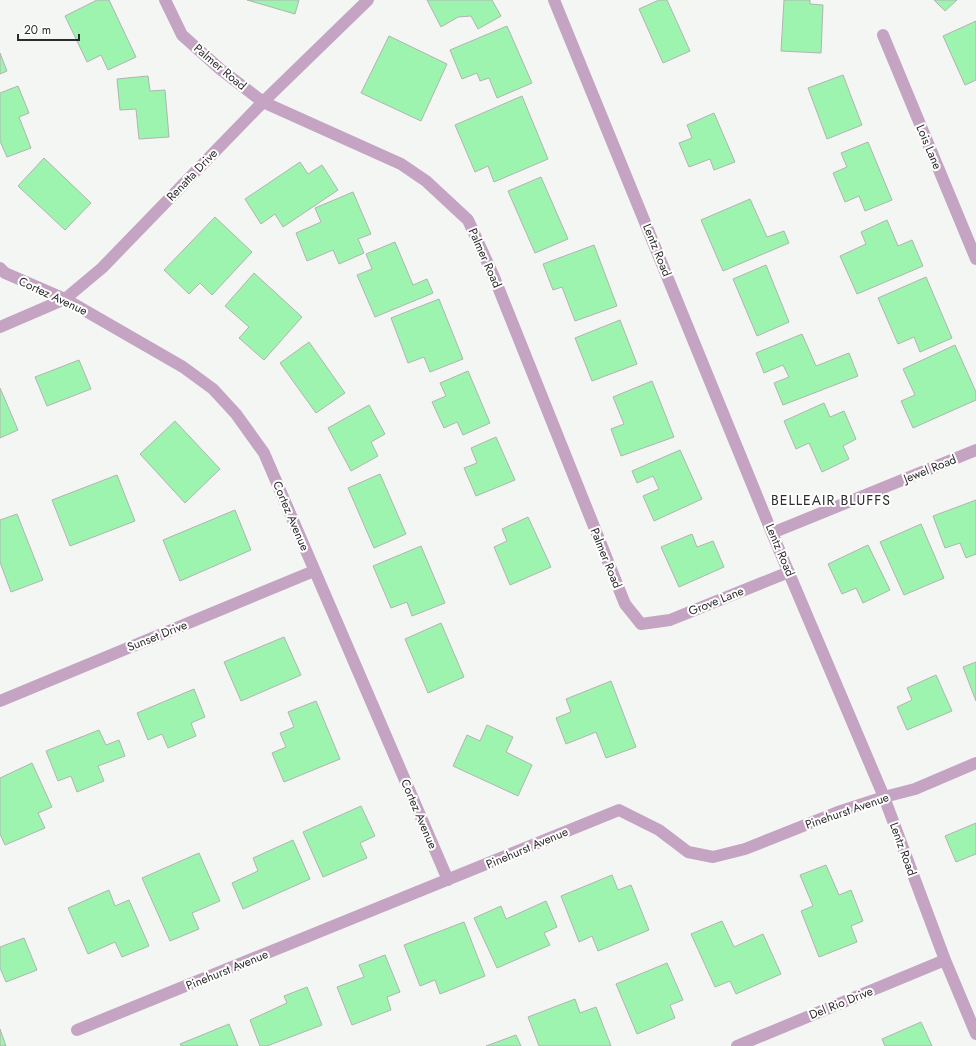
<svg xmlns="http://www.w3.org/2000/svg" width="976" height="1046" viewBox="0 0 976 1046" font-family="Jost,sans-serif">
  <rect width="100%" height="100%" fill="#f3f6f3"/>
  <path fill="#9cf4af" stroke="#b1b4b1" d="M97 0H109L136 57 108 70 101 55 87 62 65 16Z
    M247 0H299L295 14Z
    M427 0H492L501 16 478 29 471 16 458 17 441 27Z
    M659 0H667L690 51 663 63 639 9Z
    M784 0H810V4L823 5 821 53 781 51Z
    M934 0H957L945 11Z
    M976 21V80L965 85 943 36Z
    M507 26 532 83 497 98 489 78 480 81 477 73 462 79 450 50Z
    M389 36 447 64 421 121 361 93Z
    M0 53 7 71 0 74Z
    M843 75 862 125 827 139 808 88Z
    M148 76 150 91 165 90 169 137 139 139 136 109 120 110 117 79Z
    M18 86 29 113 19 117 31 148 7 157 0 141V93Z
    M522 96 548 159 494 182 488 166 475 172 455 125Z
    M714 113 735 162 714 170 710 159 689 167 679 143 692 138 687 125Z
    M868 142 892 200 865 211 859 196 845 202 833 173 847 167 841 153Z
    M44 158 91 203 65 230 18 186Z
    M300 162 308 174 322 165 338 190 283 227 275 214 261 224 245 199Z
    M541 177 568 239 535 253 508 191Z
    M353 192 371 234 358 239 364 253 339 264 333 250 307 261 296 233 321 222 315 208Z
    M750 199 767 237 784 231 789 243 723 271 701 220Z
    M215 217 252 252 212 295 200 283 189 294 164 270Z
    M887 220 898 246 912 240 923 266 857 294 840 256 866 244 861 232Z
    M395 242 413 285 427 279 433 293 375 317 357 275 372 269 366 254Z
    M594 245 617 306 575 321 562 287 553 290 543 264Z
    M766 265 789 322 757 336 733 279Z
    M254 273 302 317 264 360 239 338 249 327 225 306Z
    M926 277 952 338 920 352 914 337 898 344 878 298Z
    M439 299 463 359 430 372 424 357 408 363 391 318Z
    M620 320 637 364 592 381 575 338Z
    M802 334 816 366 849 353 858 376 783 405 774 383 789 377 783 365 764 373 756 353Z
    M309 342 345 393 316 413 280 363Z
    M955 345 976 392V400L913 428 901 401 915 395 903 369Z
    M79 360 91 389 47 406 35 377Z
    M468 371 490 423 463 435 457 422 444 428 432 402 446 396 440 383Z
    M652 381 674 437 621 456 611 429 624 424 613 397Z
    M0 388 18 430 0 438Z
    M824 403 830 417 844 411 856 439 843 446 849 459 822 472 809 443 796 449 784 421Z
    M369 405 385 434 371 442 378 456 351 471 328 428Z
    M175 421 220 469 185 503 140 454Z
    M496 437 515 480 476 496 464 468 477 463 471 448Z
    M680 450 702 499 654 521 643 496 659 489 653 476 637 483 632 471Z
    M380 474 406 534 374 548 348 488Z
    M117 475 135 521 70 546 52 500Z
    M976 500V554L966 558 960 543 945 548 933 516Z
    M235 510 251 550 180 581 163 540Z
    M17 514 43 580 11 592 0 562V520Z
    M528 517 551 567 510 585 494 547 507 541 502 529Z
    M921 524 944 578 904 595 880 542Z
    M692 534 697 547 713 541 724 567 679 587 661 547Z
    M868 545 890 590 863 603 856 588 842 594 828 564Z
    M421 546 445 603 412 616 407 602 391 608 373 566Z
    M441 623 464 677 428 693 405 639Z
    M284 637 301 675 241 701 224 662Z
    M976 662V701L963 667Z
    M936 675 952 711 907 730 897 707 912 700 907 688Z
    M611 681 636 747 606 758 596 732 566 744 556 718 571 712 566 699Z
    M194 689 205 717 191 723 196 736 168 748 162 734 148 740 137 713Z
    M316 701 340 759 284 782 272 753 286 747 280 733 294 727 288 712Z
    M487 725 513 737 506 752 532 765 518 796 453 766 467 735 480 741Z
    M99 730 106 745 119 740 125 756 98 766 104 781 77 792 71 776 58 781 46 751Z
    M32 763 52 807 38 813 45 828 5 845 0 834V778Z
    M361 806 375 836 360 843 367 858 323 877 303 832Z
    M976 823V854L956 862 945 836Z
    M293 840 310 879 243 909 232 883 258 871 253 858Z
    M199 853 220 901 192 913 199 929 170 941 142 878Z
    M826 865 839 895 851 890 863 921 851 926 857 942 819 957 801 911 813 906 800 875Z
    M612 875 618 890 631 885 649 930 598 951 592 936 579 942 561 896Z
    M109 890 115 906 129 900 149 946 122 957 115 942 88 954 68 908Z
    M546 901 557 927 544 933 550 945 497 968 474 918 501 906 506 919Z
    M722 921 734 947 763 934 781 974 736 994 730 981 715 987 691 934Z
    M464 922 485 976 440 994 435 980 420 986 404 945Z
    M24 938 37 970 6 982 0 968V947Z
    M385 955 400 992 387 997 391 1010 352 1025 337 987 364 977 359 965Z
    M667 963 683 1000 670 1005 675 1018 637 1034 616 984Z
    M307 987 322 1025 267 1046H260L250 1020 287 1003 284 996Z
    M575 999 580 1013 596 1007 611 1046H539L528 1017Z
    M921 1022 932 1046H885L882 1039Z
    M229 1024 238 1046H181L180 1044Z
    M0 1029 6 1046H0Z
    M516 1035 521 1046H486Z"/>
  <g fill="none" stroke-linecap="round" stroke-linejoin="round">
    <path stroke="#c5a4c3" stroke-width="12" d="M165 0 182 35 220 69 263 102 401 164 426 181 468 220 494 277 625 604 641 624 670 620 789 572
      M554 0 772 533 884 797 945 960 976 1034
      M883 35 976 259
      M0 268 5 273 65 299 183 367 213 389 236 414 264 453 448 880
      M0 327 65 299 102 268 263 102 368 0
      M772 533 976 450
      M0 701 314 571
      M77 1030 619 810 659 830 688 852 713 857 745 849 838 812 884 797 915 789 976 763
      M737 1046 945 960"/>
  </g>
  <g text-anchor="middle" stroke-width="4" stroke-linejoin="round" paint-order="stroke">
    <g font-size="12" fill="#2b2c2b" stroke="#fff">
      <text transform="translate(220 67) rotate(40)" y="4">Palmer Road</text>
      <text transform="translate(929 147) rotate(67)" y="4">Lois Lane</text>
      <text transform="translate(192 175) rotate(-46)" y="4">Renatta Drive</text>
      <text transform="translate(657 250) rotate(68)" y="4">Lentz Road</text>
      <text transform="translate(485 258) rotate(66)" y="4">Palmer Road</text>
      <text transform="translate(53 296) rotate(25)" y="4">Cortez Avenue</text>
      <text transform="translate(930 469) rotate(-22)" y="4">Jewel Road</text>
      <text transform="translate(291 516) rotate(67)" y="4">Cortez Avenue</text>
      <text transform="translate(780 550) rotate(67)" y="4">Lentz Road</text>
      <text transform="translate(606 558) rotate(68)" y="4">Palmer Road</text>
      <text transform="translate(716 601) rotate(-22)" y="4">Grove Lane</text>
      <text transform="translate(157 636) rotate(-22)" y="4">Sunset Drive</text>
      <text transform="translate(847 811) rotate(-19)" y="4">Pinehurst Avenue</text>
      <text transform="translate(419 814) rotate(67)" y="4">Cortez Avenue</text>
      <text transform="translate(527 848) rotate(-23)" y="4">Pinehurst Avenue</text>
      <text transform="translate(903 849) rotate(70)" y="4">Lentz Road</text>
      <text transform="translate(227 970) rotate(-22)" y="4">Pinehurst Avenue</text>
      <text transform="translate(841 1003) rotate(-22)" y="4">Del Rio Drive</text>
    </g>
    <g font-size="14" letter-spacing="1" fill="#2b2c2b" stroke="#fff">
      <text x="831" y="505">BELLEAIR BLUFFS</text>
    </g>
  </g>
  <path d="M18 34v6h61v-6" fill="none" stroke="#2b2c2b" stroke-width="2"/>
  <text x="24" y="34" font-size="12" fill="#2b2c2b" stroke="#ffffff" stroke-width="3" paint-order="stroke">20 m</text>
</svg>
